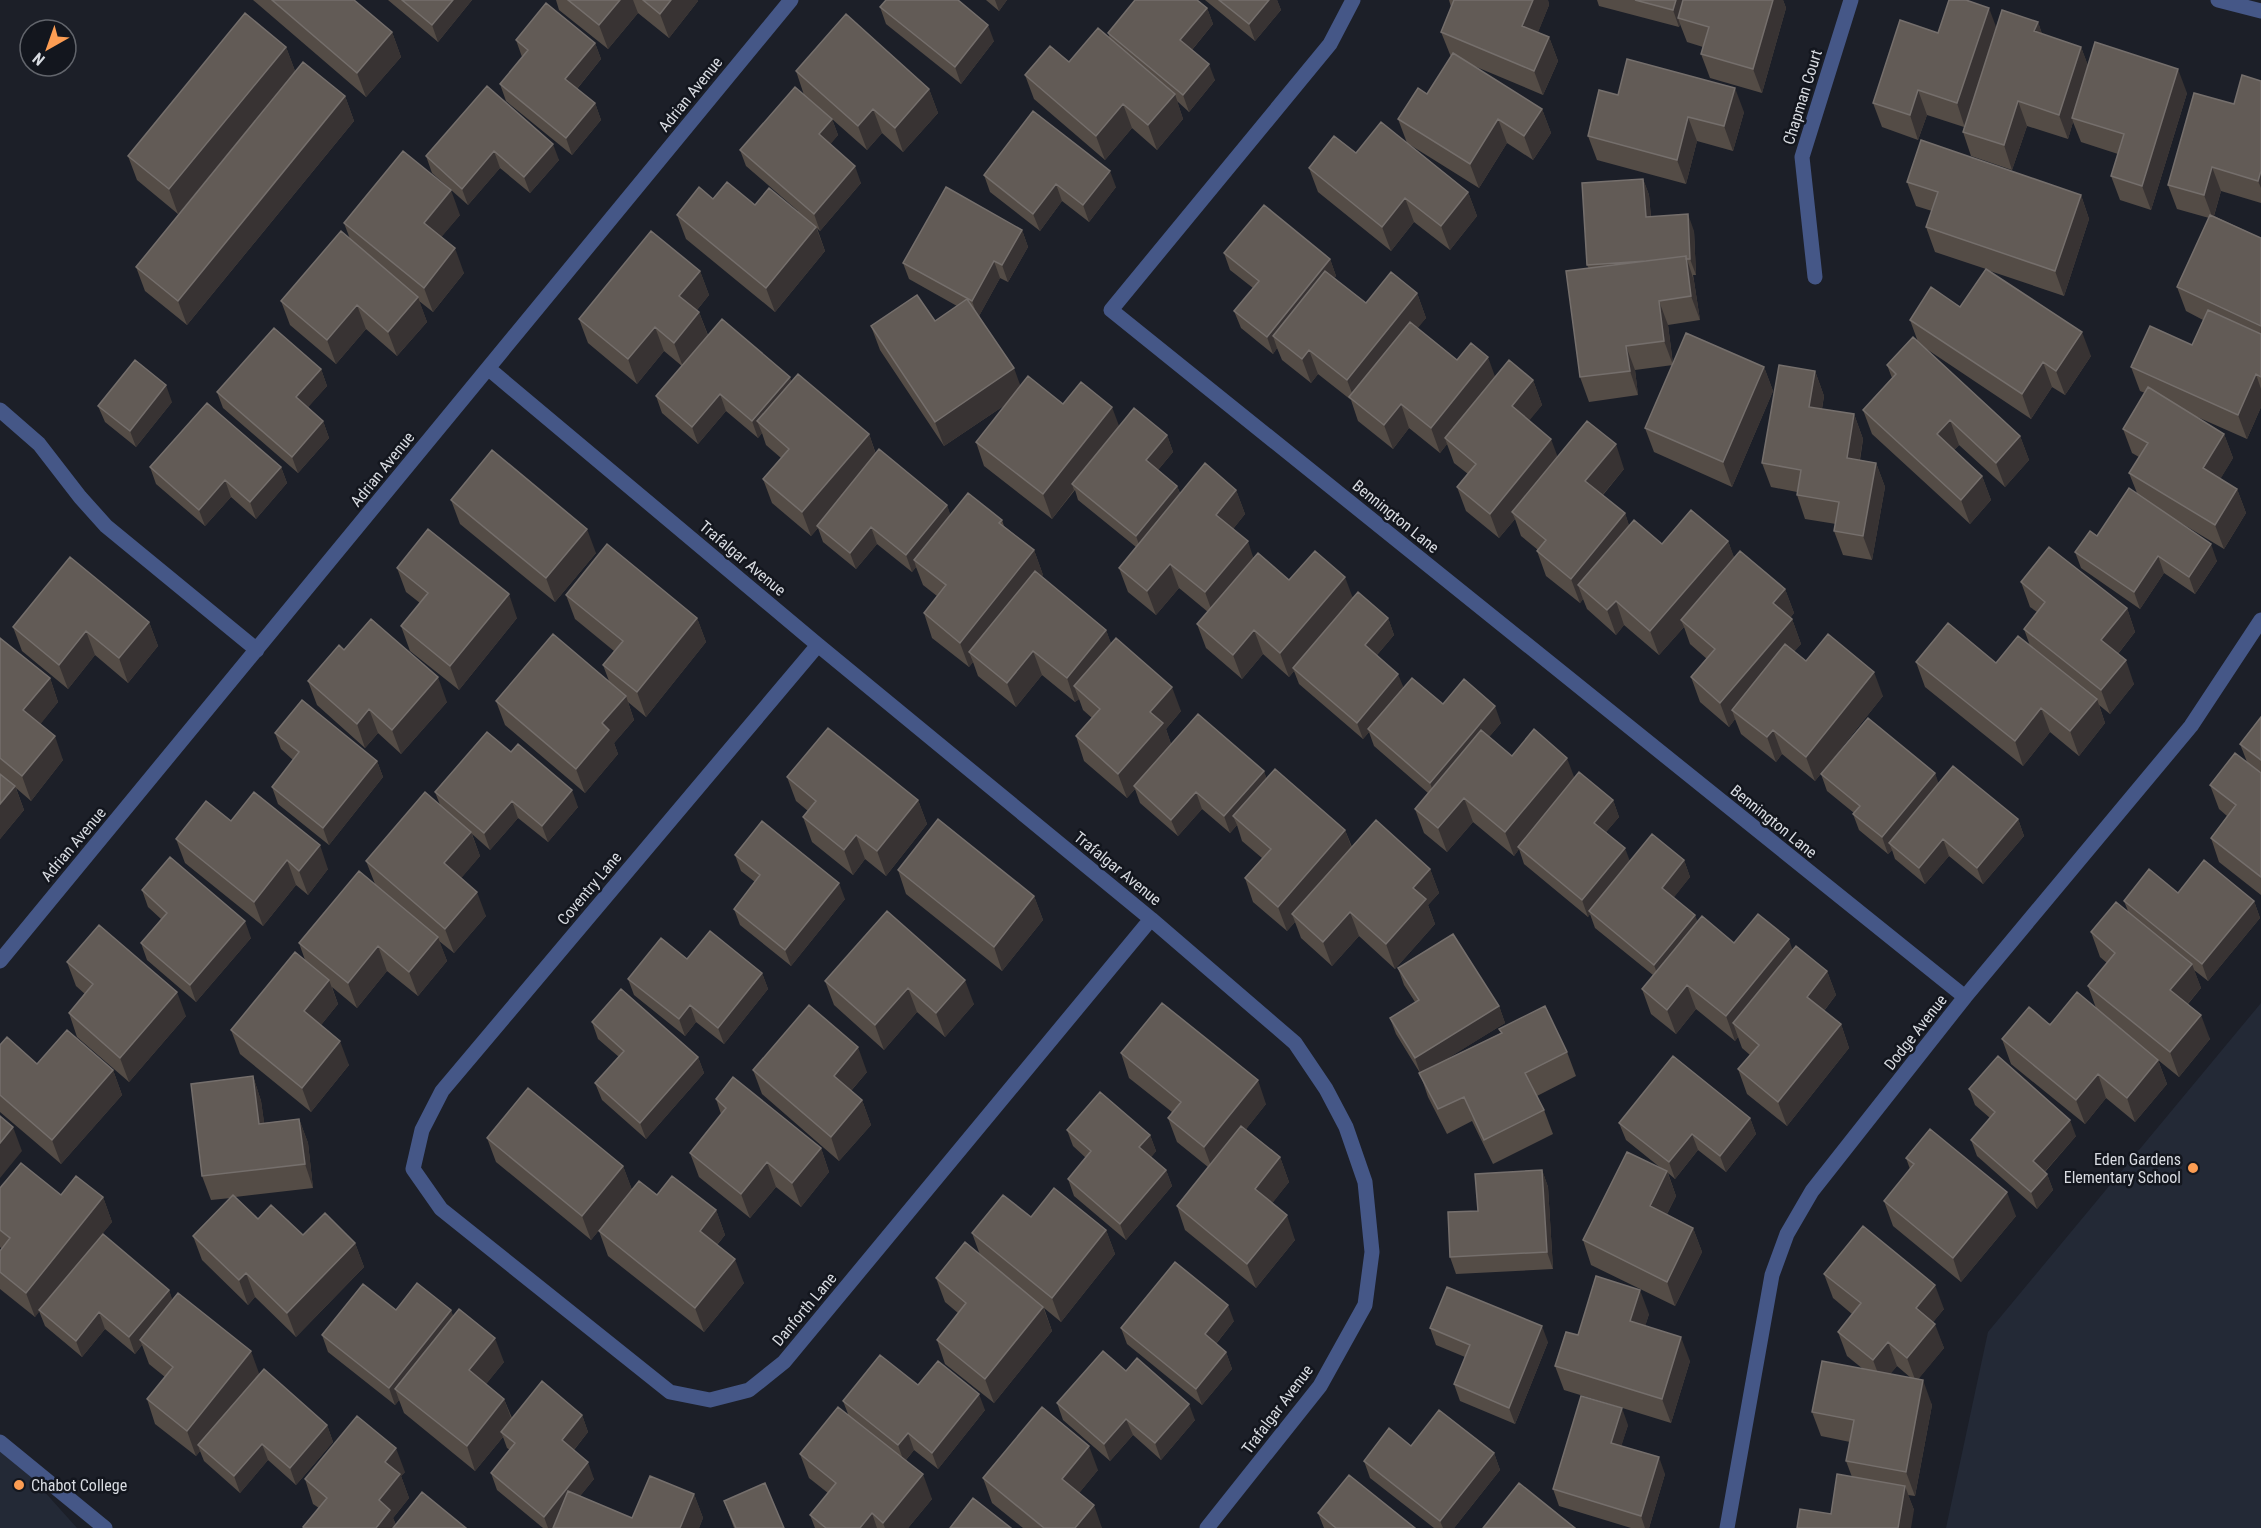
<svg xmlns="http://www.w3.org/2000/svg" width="2261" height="1528" viewBox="0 0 2261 1528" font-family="'Roboto Condensed',sans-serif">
  <rect width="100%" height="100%" fill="#1c1f28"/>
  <path fill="#232936" d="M2261 1003V1528H1946L1988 1332Z
    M0 1442 77 1528H0Z"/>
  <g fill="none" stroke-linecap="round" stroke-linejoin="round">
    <path stroke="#455787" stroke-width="15" d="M1353 0 1330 44 1111 310 1965 997
      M2218 0 2261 11
      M1815 277 1802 157 1851 0
      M489 369 818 645 1151 919 1295 1043 1326 1089 1346 1127 1365 1182 1372 1252 1365 1305 1320 1386 1207 1528
      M0 410 39 444 80 497 106 526 257 650
      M818 645 442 1091 422 1130 413 1169 441 1209 670 1392 710 1400 749 1390 784 1362 1151 919
      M0 961 791 0
      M0 1442 105 1528
      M1727 1528 1772 1275 1787 1234 1812 1191 1965 997 2191 726 2261 620"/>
  </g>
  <path fill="#544c46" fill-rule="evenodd" d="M253 0H354L392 32 401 57 366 97Z
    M388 0H472L438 42Z
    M556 0H698V1L669 38 638 13 608 49 559 10Z
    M986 0H1007L999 11Z
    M1205 0H1277L1281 10 1255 41Z
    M1449 0H1548L1549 5 1538 32 1549 37 1558 61 1543 95 1474 66 1542 109 1551 133 1533 160 1507 143 1479 188 1407 143 1398 119 1427 94 1451 57 1441 32 1451 7Z
    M1597 0H1783L1786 8 1762 93 1710 78 1701 54 1703 47 1687 42 1680 24 1679 27 1599 6Z
    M880 7 994 41 961 84 886 24Z
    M1207 8 1213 24 1192 50 1215 80 1189 112 1177 101 1183 119 1157 150 1132 128 1105 160 1034 99 1025 75 1069 62 1110 39 1108 33Z
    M2038 22 2042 34 2081 47 2088 66 2187 93 2151 210 2120 200 2111 176 2118 154 2081 142 2073 122 2068 139 2027 126 2012 170 1971 156 1963 132 1964 127 1927 115 1918 140 1882 127 1873 103 1938 33 1996 28Z
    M516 40 595 43 601 59 577 89 595 103 601 120 572 155 506 101 500 84 522 57Z
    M286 47 295 71 178 214 137 180 128 156Z
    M796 71 929 89 938 113 903 152 882 133 867 150 832 119 838 135 830 144 861 183 820 231 817 228 825 251 775 312 686 239 677 215 713 199 798 211 746 166 740 150 804 95Z
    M2261 81V203L2221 191 2214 216 2261 238V407L2247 439 2195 416 2224 434 2233 458 2220 479 2237 489 2246 513 2224 549 2176 520 2217 561 2195 594 2164 573 2140 609 2081 568 2075 552 2097 536 2137 493 2129 473 2139 457 2132 453 2123 429 2145 393 2140 391 2131 367 2192 345 2203 320 2186 311 2177 287 2209 218 2177 209 2168 185 2234 104Z
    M487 86 559 160 530 193 500 168 468 205 432 173 426 156Z
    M1618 95 1744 112 1733 151 1697 141 1686 184 1597 160 1588 136Z
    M345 96 354 121 187 325 145 291 136 267Z
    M1356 153 1468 192 1477 216 1450 250 1414 222 1391 251 1318 192 1309 168Z
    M984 175 1116 187 1089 222 1062 201 1040 231 990 192Z
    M1643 179 1649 195 1651 217 1694 231 1696 275H1693L1694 281 1700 320 1668 325 1673 364 1764 367 1773 391 1732 487 1654 452 1645 428 1673 365 1635 370 1638 395 1589 402 1580 377 1589 269 1587 265Z
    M1907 182 2081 195 2089 219 2064 296 1987 270 2091 356 2065 395 2052 387 2031 419 1925 348 2020 436 2029 460 2005 487 1959 445 1954 450 1982 476 1991 500 1970 524 1872 434 1863 410 1892 378 1887 365 1918 342 1910 320 1960 307 1986 269 1935 252 1926 227 1932 211 1916 206Z
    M460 215 441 237 464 273 433 312 419 301 427 322 397 356 366 329 336 364 290 325 281 301 350 239 344 223Z
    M1022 230 1028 247 1008 282 1000 278 979 316 1020 385 1063 404 1119 426 1167 435 1173 452 1158 470 1177 486 1180 493 1236 490 1245 514 1233 529 1254 559 1289 580 1353 597 1388 618 1394 635 1377 655 1404 688 1443 704 1501 723 1489 737 1512 756 1575 778 1613 800 1619 817 1606 832 1630 861 1684 860 1690 877 1673 898 1695 915 1697 922 1734 943 1793 950 1827 971 1836 995 1824 1011 1841 1024 1849 1048 1787 1126 1747 1094 1738 1069 1750 1055 1742 1048 1738 1037 1735 1041 1696 1009 1676 1034 1651 1014 1642 989 1653 975 1595 928 1590 914 1588 917 1524 864 1519 849 1514 856 1473 822 1447 852 1424 833 1415 809 1428 793 1374 746 1369 732 1363 739 1299 684 1294 671 1289 677 1263 654 1242 679 1206 648 1197 624 1208 612 1179 588 1156 615 1128 592 1119 568 1136 547 1078 500 1075 490 1052 519 984 466 976 442 1005 405 944 446 880 350 871 326 935 321 957 306 909 279 903 263Z
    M1224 253 1330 259 1336 276 1334 278 1366 303 1417 293 1426 318 1417 328 1457 360 1495 377 1533 380 1542 405 1529 420 1557 457 1624 469 1603 495 1625 513 1629 526 1662 544 1728 541 1734 558 1785 589 1794 613 1790 618 1792 619 1801 644 1794 651 1806 661 1883 696 1815 781 1782 754 1776 762 1741 734 1735 719 1729 727 1700 702 1691 677 1707 659 1690 644 1684 627 1659 655 1624 625 1616 635 1587 609 1583 599 1580 603 1546 576 1537 551 1538 550 1521 536 1515 519 1499 538 1466 511 1457 487 1468 474 1454 463 1447 444 1440 453 1409 428 1393 449 1358 421 1351 400 1318 374 1311 383 1282 360 1277 348 1273 354 1241 328 1234 311 1253 288 1230 270Z
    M700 271 709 295 697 310 699 312 708 335 791 382 869 434 876 454 947 505 950 515 1002 520 1004 526 1034 550 1043 575 1041 576 1106 630 1111 644 1181 711 1166 729 1171 744 1264 771 1266 778 1345 830 1352 847 1430 869 1439 893 1428 905 1435 924 1395 969 1359 936 1332 966 1301 938 1295 922 1287 931 1253 902 1245 878 1262 858 1242 841 1237 825 1230 833 1202 809 1178 836 1140 803 1135 789 1127 798 1084 761 1076 736 1092 718 1083 710 1079 699 1075 702 1042 675 1016 707 978 676 973 662 969 667 932 638 924 613 937 596 923 585 916 567 912 572 877 544 856 569 823 542 818 528 811 536 772 503 763 479 781 458 766 445 762 433 758 438 726 411 698 444 662 413 656 396 682 366 664 351 637 384 588 343 579 319Z
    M321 369 327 386 308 407 323 421 329 438 298 473 223 408 217 392Z
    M1815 371 1824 396 1822 409 1854 414 1863 439 1860 460 1876 463 1885 487 1872 560 1843 555 1834 531 1836 524 1805 519 1797 495V492L1771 487 1762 463Z
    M172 402 136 447 105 422 98 406Z
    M150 467H281L287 483 256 519 231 497 205 526 156 484Z
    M451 500 596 553 555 602 460 524Z
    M397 568 517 618 459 690 410 651 401 626 420 603 406 592Z
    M2021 582 2127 608 2135 632 2118 654 2134 684 2110 714 2099 705 2105 723 2079 756 2050 732 2023 766 1925 687 1916 662 1996 663 2030 646 2024 629 2037 612 2030 607Z
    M566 595 697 618 706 642 646 717 628 702 634 720 614 743 618 754 585 793 505 725 496 701 609 681 603 665 614 651 575 619Z
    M149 622 158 646 128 683 95 655 68 689 22 651 13 627Z
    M0 638 50 678 58 702 40 724 63 760 31 801 16 788 24 810 0 839Z
    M344 650 447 702 401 754 378 733 365 748 317 705 308 681Z
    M2261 717V895L2219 862 2211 838 2227 816 2219 809 2210 785 2247 762 2240 744Z
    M275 733 377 761 383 777 329 845 278 804 272 787 293 760 281 749Z
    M511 752 578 807 548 842 518 818 490 850 472 834 480 856 461 878 486 916 454 953 439 941 447 961 418 996 387 971 357 1008 332 987 338 1004 321 1025 349 1065 311 1112 240 1054 231 1030 305 960 299 943 375 884 366 861 440 805 435 792Z
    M1935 773 1938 784 2018 819 2024 836 1983 884 1949 856 1925 884 1895 859 1892 850 1888 854 1859 830 1853 814 1854 813 1827 791 1821 774Z
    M787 777 918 800 927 824 886 876 865 859 853 875 812 842 803 817 808 811 796 801Z
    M231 821 328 869 308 895 296 885 263 926 185 863 176 839Z
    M735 855 845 899 791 966 740 925 734 909 755 882 741 871Z
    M898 870 1034 896 1043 920 1002 971 906 894Z
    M142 890 251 938 196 1002 147 960 141 943 161 919 148 907Z
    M2178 893 2254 901 2260 918 2208 981 2194 970 2201 988 2188 1004 2210 1039 2179 1077 2158 1060 2167 1084 2135 1122 2106 1098 2085 1124 2011 1064 2002 1039 2096 1008 2088 986 2107 963 2100 957 2091 932 2128 911 2124 901Z
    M887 911 974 1004 945 1037 917 1012 884 1050 834 1005 825 981Z
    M687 959 762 973 768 989 724 1044 696 1022 685 1036 634 995 628 979Z
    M67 962 186 1016 129 1082 77 1037 69 1013 85 994 76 986Z
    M1398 968 1499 1006 1505 1023 1443 1061 1501 1033 1499 1029 1567 1052 1576 1076 1537 1096 1544 1110 1553 1134 1493 1164 1472 1121 1447 1134 1428 1097 1420 1073 1396 1034 1390 1018 1415 1002 1404 985Z
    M592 1022 698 1057 704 1073 646 1139 602 1100 595 1083 619 1057 598 1039Z
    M0 1045 37 1064 113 1070 122 1095 61 1164 0 1112Z
    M1121 1053 1266 1104 1246 1129 1280 1157 1289 1182 1272 1203 1295 1240 1256 1288 1185 1230 1177 1206 1208 1167 1177 1142 1168 1118 1172 1112 1129 1078Z
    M753 1070 867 1072 851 1091 862 1100 871 1125 839 1161 762 1094Z
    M253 1076 261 1101 264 1123 299 1119 308 1143 313 1188 235 1197 258 1219 303 1235 355 1243 364 1267 296 1337 255 1297 248 1305 202 1260 193 1236 231 1198 211 1200 202 1176Z
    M1969 1089 2076 1136 2045 1172 2047 1174 2053 1190 2037 1209 1977 1156 1971 1140 1990 1118 1975 1105Z
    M716 1099 821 1148 829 1172 801 1207 776 1187 750 1218 699 1177 690 1153 721 1114Z
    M1750 1118 1756 1134 1726 1172 1698 1150 1675 1179 1668 1173 1676 1196 1667 1214 1693 1228 1702 1252 1675 1306 1591 1265 1583 1240 1662 1169 1626 1140 1619 1123Z
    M1067 1130 1150 1135 1156 1151 1151 1157 1166 1170 1172 1186 1126 1240 1074 1196 1068 1179 1086 1158 1073 1146Z
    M487 1138 623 1166 632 1190 591 1240 496 1162Z
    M1906 1158 2016 1216 1961 1282 1893 1226 1884 1201 1910 1169Z
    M1542 1170 1548 1187 1553 1269 1456 1274 1450 1257 1478 1211Z
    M0 1188 61 1195 103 1197 112 1222 76 1265 169 1290 172 1300 259 1374 327 1425 333 1442 296 1485 268 1460 240 1493 204 1461 200 1451 196 1456 155 1424 147 1399 165 1377 149 1364 142 1345 135 1354 105 1329 82 1357 45 1326 39 1311 35 1317 0 1289V1251L2 1249 0 1247Z
    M657 1195 716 1210 725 1235 717 1245 744 1283 704 1332 608 1256 599 1231Z
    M1031 1217 1106 1230 1115 1254 1061 1322 1044 1308 1052 1331 994 1403 945 1364 937 1340 958 1313 945 1302 936 1278 980 1255 972 1233Z
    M1824 1274 1944 1309 1933 1322 1944 1348 1918 1379 1932 1405 1915 1496 1908 1495 1914 1510 1831 1514 1852 1477 1846 1461 1850 1442 1821 1436 1812 1412 1863 1369 1847 1356 1838 1332 1852 1314 1833 1298ZM1897 1366 1911 1378 1890 1374Z
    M396 1310H451L453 1317 504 1362 486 1384 504 1399 512 1418 582 1415 588 1432 574 1450 594 1479 580 1496 632 1518 694 1494 703 1518 699 1528H543L497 1490 491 1473 510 1450 507 1448 503 1437 475 1471 404 1413 399 1400 395 1405 328 1352 322 1335Z
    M1649 1314 1645 1326 1690 1361 1671 1423 1564 1390 1555 1366 1578 1335Z
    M1234 1321 1216 1344 1226 1352 1232 1369 1202 1405 1127 1344 1121 1328Z
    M1430 1328 1548 1342 1515 1424 1460 1401 1454 1384 1465 1357 1436 1345Z
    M1126 1371 1195 1420 1161 1460 1133 1435 1110 1461 1063 1420 1057 1403Z
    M918 1385 985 1410 938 1469 914 1450 906 1460 932 1499 908 1528H815L810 1515 828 1493 809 1478 800 1454 848 1414 843 1401Z
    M1628 1425 1621 1446 1665 1474 1649 1528H1631L1559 1506 1553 1489Z
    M1411 1446 1494 1453 1500 1470 1454 1528H1434L1370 1478 1364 1461Z
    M1098 1470 1079 1493 1102 1528H1023L992 1503 983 1478Z
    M405 1472 401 1476 409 1498 393 1518 396 1525 304 1528 319 1508 313 1504 305 1479Z
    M724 1501 784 1528H734Z
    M1318 1513 1415 1528H1324Z"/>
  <path fill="#383333" d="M453 0H472L438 42 432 25Z
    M620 0H633L638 13 608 49 599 25Z
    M671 0H698V1L669 38 660 14Z
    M995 0H1007L999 11Z
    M1269 0H1277L1281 10 1255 41 1249 24Z
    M1533 0H1548L1549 5 1531 50 1522 26Z
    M1676 0H1686L1678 18 1680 24 1679 27 1673 10Z
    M1773 0H1783L1786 8 1762 93 1753 69Z
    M1207 8 1213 24 1186 57 1180 40Z
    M1989 8 1998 32 1965 128 1957 103Z
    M2038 22 2046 46 2034 31Z
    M988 25 994 41 961 84 955 67Z
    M392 32 401 57 366 97 357 73Z
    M1549 37 1558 61 1543 95 1534 71Z
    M595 43 601 59 571 96 565 79Z
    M286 47 295 71 178 214 169 189Z
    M2081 47 2090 71 2072 118 2073 122 2068 139 2059 115Z
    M1209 64 1215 80 1189 112 1183 95Z
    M2178 69 2187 93 2151 210 2142 186Z
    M1735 88 1744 112 1733 151 1724 126Z
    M929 89 938 113 903 152 895 128Z
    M1918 90 1927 115 1918 140 1910 115Z
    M1175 94 1183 119 1157 150 1148 125Z
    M345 96 354 121 187 325 178 301Z
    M2018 101 2027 126 2012 170 2004 145Z
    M595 103 601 120 572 155 566 138Z
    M1123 104 1132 128 1105 160 1096 136Z
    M873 109 882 133 867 150 858 126Z
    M1542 109 1551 133 1533 160 1524 136Z
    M1688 117 1697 141 1686 184 1677 160Z
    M832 119 838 135 825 151 819 134Z
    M1498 119 1507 143 1479 188 1470 164Z
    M553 144 559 160 530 193 524 177Z
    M494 151 500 168 468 205 462 189Z
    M855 166 861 183 820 231 814 214Z
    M2212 167 2221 191 2213 219 2204 195Z
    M1110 171 1116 187 1089 222 1083 205Z
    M2261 171V188L2258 181Z
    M1643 179 1649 195 1652 234 1646 217Z
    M1056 184 1062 201 1040 231 1033 214Z
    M451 190 460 215 433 247 424 223Z
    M1468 192 1477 216 1450 250 1441 226Z
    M2081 195 2089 219 2064 296 2055 271Z
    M1405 198 1414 222 1391 251 1382 227Z
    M1688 214 1694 231 1696 275 1690 259Z
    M816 227 825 251 775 312 766 288Z
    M1022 230 1028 247 1008 282 1002 265Z
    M455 248 464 273 433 312 424 288Z
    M1686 256 1694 281 1700 320 1691 296Z
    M1330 259 1336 276 1282 343 1273 336 1277 348 1273 354 1267 337Z
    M994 261 1000 278 978 318 972 301Z
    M700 271 709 295 688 321 679 296Z
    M1417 293 1426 318 1357 403 1355 401 1347 380Z
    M418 297 427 322 397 356 388 332Z
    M1659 301 1668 325 1673 365 1664 341Z
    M357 305 366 329 336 364 327 340Z
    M699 312 708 336 683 367 674 343Z
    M655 327 664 351 637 384 628 359Z
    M2082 332 2091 356 2065 395 2056 371Z
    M1626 346 1635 370 1638 395 1630 371Z
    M1309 350 1318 374 1311 383 1302 359Z
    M1488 357 1497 382 1445 438 1447 444 1440 453 1431 428Z
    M2043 362 2052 387 2031 419 2022 394Z
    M1764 367 1773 391 1732 487 1723 462Z
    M1014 368 1023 393 944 446 935 422Z
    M321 369 327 386 302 414 296 397Z
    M1815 371 1824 396 1818 431 1809 407Z
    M2256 374 2261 389V407L2247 439 2238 415Z
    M790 377 796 393 757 421 762 433 758 438 752 421Z
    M1533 380 1542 405 1521 431 1512 406Z
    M166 385 172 402 136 447 130 431Z
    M720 394 726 411 698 444 692 427Z
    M1401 404 1409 428 1393 449 1384 425Z
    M1112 407 1121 431 1072 484 1074 490 1052 519 1043 494Z
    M1854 414 1863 439 1856 482 1847 458Z
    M1950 420 1959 445 1946 458 1937 434Z
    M323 421 329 438 298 473 292 457Z
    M869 434 877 458 817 526 818 528 811 536 802 512Z
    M2224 434 2233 458 2212 493 2203 468Z
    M1167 435 1173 452 1152 477 1146 460Z
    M2020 436 2029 460 2005 487 1996 463Z
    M1551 439 1560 463 1512 512 1515 519 1499 538 1490 514Z
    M1616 444 1624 469 1594 505 1585 481Z
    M1876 463 1885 487 1872 560 1863 536Z
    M281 467 287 483 256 519 250 502Z
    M1982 476 1991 500 1970 524 1961 500Z
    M225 480 231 497 205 526 199 510Z
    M1177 486 1183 502 1142 553 1136 536Z
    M2237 489 2246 513 2224 549 2215 525Z
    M1236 490 1245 514 1225 539 1216 515Z
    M947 505 953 522 914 560 916 567 912 572 906 555Z
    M1625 513 1633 537 1578 585 1583 599 1580 603 1571 579Z
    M871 527 877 544 856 569 850 553Z
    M587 529 596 553 555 602 546 578Z
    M1248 541 1256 566 1214 617 1205 592Z
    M1728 541 1737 565 1681 620 1684 627 1659 655 1650 631Z
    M2211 544 2217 561 2195 594 2189 577Z
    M1034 550 1043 575 977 657 969 652 973 662 969 667 960 643Z
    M2158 556 2164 573 2140 609 2134 592Z
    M1170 564 1179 588 1156 615 1147 591Z
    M1345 577 1354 601 1293 668 1294 671 1289 677 1280 653Z
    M1785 589 1794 613 1782 628 1773 603Z
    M509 594 517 618 459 690 450 666Z
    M1616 601 1624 625 1616 635 1607 610Z
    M2127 608 2135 632 2109 665 2101 640Z
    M697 618 706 642 646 717 637 692Z
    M1388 618 1394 635 1371 662 1365 645Z
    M1792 619 1801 644 1739 715 1732 710 1735 719 1729 727 1720 703Z
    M149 622 158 646 128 683 119 658Z
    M1106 630 1115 654 1074 686 1079 699 1075 702 1067 678Z
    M1254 630 1263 654 1242 679 1233 655Z
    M86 631 95 655 68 689 59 665Z
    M1033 651 1042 675 1016 707 1007 683Z
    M2126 660 2134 684 2110 714 2101 690Z
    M1874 672 1883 696 1815 781 1806 757Z
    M1398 674 1405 691 1368 729 1369 732 1363 739 1357 723Z
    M438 677 447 702 401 754 392 730Z
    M50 678 58 702 32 735 23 710Z
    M1172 687 1181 711 1166 729 1172 747 1134 786 1135 789 1127 798 1118 774 1150 712Z
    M626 696 634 720 614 743 618 754 585 793 576 769 602 723Z
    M2097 699 2105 723 2079 756 2070 731Z
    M1495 706 1501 723 1436 799 1430 783Z
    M2041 708 2050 732 2023 766 2015 741Z
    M369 709 378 733 365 748 357 724Z
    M1773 730 1782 754 1776 762 1767 737Z
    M55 736 63 760 31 801 22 776Z
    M1567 758 1576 782 1518 847 1519 849 1514 856 1505 832Z
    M377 761 383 777 329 845 323 828Z
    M1264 771 1270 788 1233 816 1237 825 1230 833 1224 816Z
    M1935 773 1941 790 1889 843 1892 850 1888 854 1882 837Z
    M15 786 24 810 0 839V804Z
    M572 790 578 807 548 842 542 826Z
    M1196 792 1202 809 1178 836 1171 820Z
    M1464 798 1473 822 1447 852 1438 828Z
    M918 800 927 824 886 876 877 851Z
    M1613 800 1619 817 1600 839 1594 823Z
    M512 801 518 818 490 850 484 833Z
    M2018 819 2024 836 1983 884 1977 868Z
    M1345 830 1354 854 1292 914 1295 922 1287 931 1278 907Z
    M471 832 480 856 453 888 444 863Z
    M856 835 865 859 853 875 844 850Z
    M1943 839 1949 856 1925 884 1919 868Z
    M320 845 328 869 308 895 299 871Z
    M1625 848 1631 864 1589 911 1590 914 1588 917 1582 900Z
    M287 860 296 885 263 926 254 902Z
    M1684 860 1690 877 1668 905 1662 888Z
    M1430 869 1439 893 1428 905 1435 924 1395 969 1386 944 1413 888Z
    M839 883 845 899 791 966 785 950Z
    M477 892 486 916 454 953 445 929Z
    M1034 896 1043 920 1002 971 994 947Z
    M2254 901 2260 918 2208 981 2202 964Z
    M1350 912 1359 936 1332 966 1323 942Z
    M1695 915 1701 931 1660 981 1654 965Z
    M245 921 251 938 196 1002 190 985Z
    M438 937 447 961 418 996 409 972Z
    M1789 939 1797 964 1733 1023 1738 1037 1735 1041 1726 1016Z
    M378 946 387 971 357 1008 348 983Z
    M2192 964 2201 988 2179 1014 2170 990Z
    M1827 971 1836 995 1816 1021 1807 997Z
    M762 973 768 989 724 1044 718 1028Z
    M329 980 338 1004 313 1035 304 1011Z
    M965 980 974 1004 945 1037 936 1013Z
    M1687 985 1696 1009 1676 1034 1667 1010Z
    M908 988 917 1012 884 1050 875 1025Z
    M177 992 186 1016 129 1082 120 1058Z
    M690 1005 696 1022 685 1036 679 1019Z
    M1499 1006 1505 1023 1421 1075 1415 1058Z
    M2201 1015 2210 1039 2179 1077 2170 1052Z
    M1841 1024 1849 1048 1787 1126 1778 1102Z
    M340 1041 349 1065 311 1112 302 1088Z
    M858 1047 867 1072 843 1100 834 1076Z
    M698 1057 704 1073 646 1139 640 1123Z
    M2158 1060 2167 1084 2135 1122 2127 1098Z
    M113 1070 122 1095 61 1164 52 1140Z
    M2098 1074 2106 1098 2085 1124 2076 1100Z
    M253 1076 261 1101 268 1148 259 1124Z
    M1258 1080 1266 1104 1213 1171 1204 1147Z
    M862 1100 871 1125 839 1161 831 1137Z
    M1750 1118 1756 1134 1726 1172 1720 1156Z
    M299 1119 308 1143 313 1188 305 1164Z
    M2070 1120 2076 1136 2039 1178 2033 1161Z
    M13 1127 22 1151 0 1178V1143Z
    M1692 1134 1698 1150 1675 1179 1669 1162Z
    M1150 1135 1156 1151 1146 1164 1139 1147Z
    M821 1148 829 1172 801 1207 792 1183Z
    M1280 1157 1289 1182 1264 1214 1255 1189Z
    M767 1162 776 1187 750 1218 741 1194Z
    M623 1166 632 1190 591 1240 582 1216Z
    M1166 1170 1172 1186 1126 1240 1120 1224Z
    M1542 1170 1548 1187 1553 1269 1547 1252Z
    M1667 1171 1676 1196 1659 1230 1650 1206Z
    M2047 1174 2053 1190 2037 1209 2031 1192Z
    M2007 1192 2016 1216 1961 1282 1953 1258Z
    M103 1197 112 1222 35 1317 26 1293Z
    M716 1210 725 1235 708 1255 700 1231Z
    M1287 1215 1295 1240 1256 1288 1247 1264Z
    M1693 1228 1702 1252 1675 1306 1667 1282Z
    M1106 1230 1115 1254 1061 1322 1052 1298Z
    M355 1243 364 1267 296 1337 287 1313Z
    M735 1259 744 1283 704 1332 695 1308Z
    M246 1273 255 1297 248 1305 239 1280Z
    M1935 1285 1944 1309 1925 1332 1916 1308Z
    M169 1290 175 1307 140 1340 142 1345 135 1354 129 1337Z
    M1640 1290 1649 1314 1639 1346 1630 1321Z
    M1228 1305 1234 1321 1211 1350 1205 1334Z
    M1043 1307 1052 1331 994 1403 985 1379Z
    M451 1310 457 1327 395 1389 399 1400 395 1405 389 1388Z
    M99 1312 105 1329 82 1357 76 1341Z
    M1935 1324 1944 1348 1916 1382 1907 1358Z
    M1542 1326 1548 1342 1515 1424 1509 1408Z
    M1681 1337 1690 1361 1671 1423 1662 1399Z
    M495 1338 504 1362 478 1394 469 1370Z
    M1888 1342 1897 1366 1882 1384 1873 1360Z
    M251 1351 260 1376 198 1445 200 1451 196 1456 187 1431Z
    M1226 1352 1232 1369 1202 1405 1196 1389Z
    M1923 1380 1932 1405 1915 1496 1906 1472Z
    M979 1394 985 1410 938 1469 932 1453Z
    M504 1399 513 1423 501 1432 503 1437 475 1471 467 1446Z
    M1189 1404 1195 1420 1161 1460 1155 1443Z
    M1622 1408 1628 1425 1617 1460 1611 1443Z
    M582 1415 588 1432 568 1457 562 1440Z
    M1126 1419 1133 1435 1110 1461 1104 1444Z
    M327 1425 333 1442 296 1485 290 1468Z
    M908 1433 914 1450 904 1462 898 1445Z
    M262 1444 268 1460 240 1493 234 1476Z
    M1089 1446 1098 1470 1071 1503 1062 1479Z
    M396 1448 405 1472 401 1476 409 1498 393 1518 397 1528H376L385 1462Z
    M1494 1453 1500 1470 1454 1528H1443L1440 1521Z
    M1659 1457 1665 1474 1649 1528H1645L1641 1516Z
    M588 1462 594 1479 554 1528H548L544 1517Z
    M923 1474 932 1499 908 1528H885L883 1523Z
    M1905 1486 1914 1510 1911 1528H1898Z
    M694 1494 703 1518 699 1528H680Z
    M1094 1505 1102 1528H1075Z
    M872 1513 877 1528H860Z"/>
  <path fill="#625b56" stroke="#756f6c" stroke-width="1.5" d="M272 0H354L392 32 357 73Z
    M402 0H453L432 25Z
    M568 0H620L599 25Z
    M643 0H671L660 14Z
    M886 0H958L988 25 955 67 880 7Z
    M1135 0H1197L1207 8 1180 40 1209 64 1183 95 1108 33Z
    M1219 0H1269L1249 24Z
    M1454 0H1533L1522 26 1549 37 1534 71 1441 32Z
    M1635 0H1676L1673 10Z
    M1683 0H1773L1753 69 1701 54 1709 27 1678 18Z
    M1949 0H1966L1989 8 1957 103 1918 90 1910 115 1873 103 1900 20 1938 33Z
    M546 3 595 43 565 79 595 103 566 138 500 84 528 50 516 40Z
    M2002 10 2038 22 2034 31 2081 47 2059 115 2018 101 2004 145 1963 132Z
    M245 13 286 47 169 189 128 156Z
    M846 14 929 89 895 128 873 109 858 126 796 71Z
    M1098 28 1175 94 1148 125 1123 104 1096 136 1025 75 1050 46 1069 62Z
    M2095 42 2178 69 2142 186 2111 176 2124 134 2072 118Z
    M1453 53 1542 109 1524 136 1498 119 1470 164 1398 119 1418 88 1427 94Z
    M1627 59 1735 88 1724 126 1688 117 1677 160 1588 136 1599 90 1618 95Z
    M303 62 345 96 178 301 136 267Z
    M2242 75 2261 81V171L2258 181 2212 167 2204 195 2168 185 2194 93 2234 104Z
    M487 86 553 144 524 177 494 151 462 189 426 156Z
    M795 87 832 119 819 134 855 166 814 214 740 150Z
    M1033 111 1110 171 1083 205 1056 184 1033 214 984 175Z
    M1381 122 1468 192 1441 226 1405 198 1382 227 1309 168 1334 136 1356 153Z
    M1921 140 2081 195 2055 271 1926 227 1938 192 1907 182Z
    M403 151 451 190 424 223 455 248 424 288 344 223Z
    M1643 179 1646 217 1688 214 1690 259H1686V256L1646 261 1587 265 1582 183Z
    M727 182 755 205 769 188 816 227 766 288 677 215 699 187 713 199Z
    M946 187 1022 230 1002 265 994 261 972 301 903 263Z
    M1264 205 1330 259 1267 337 1234 311 1259 281 1224 253Z
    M2210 215 2261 238V326L2177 287Z
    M341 231 418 297 388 332 357 305 327 340 281 301Z
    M651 231 700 271 679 296 699 312 674 343 655 327 628 359 579 319Z
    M1686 256 1691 296 1659 301 1664 341 1626 346 1630 371 1580 377 1566 271Z
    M1986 269 2082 332 2056 371 2043 362 2022 394 1910 320 1931 287 1960 307Z
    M1325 271 1366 303 1391 272 1417 293 1347 380 1309 350 1302 359 1273 336Z
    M917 295 935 321 967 299 1014 368 935 422 871 326Z
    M2208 310 2261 334V377L2256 374 2238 415 2131 367 2150 326 2192 345Z
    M722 319 790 377 752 421 720 394 692 427 656 396Z
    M1410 322 1457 360 1471 343 1488 357 1431 428 1401 404 1384 425 1349 397Z
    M274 328 321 369 296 397 323 421 292 457 217 392Z
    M1686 333 1764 367 1723 462 1645 428Z
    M1913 337 2020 436 1996 463 1950 420 1937 434 1982 476 1961 500 1863 410 1896 374 1887 365Z
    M135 360 166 385 130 431 98 406Z
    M1509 360 1533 380 1512 406 1551 439 1490 514 1457 487 1476 464 1445 438Z
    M1779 365 1815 371 1809 407 1854 414 1847 458 1876 463 1863 536 1834 531 1839 502 1797 495 1801 470 1762 463Z
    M798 374 869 434 802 512 763 479 789 449 757 421Z
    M1028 376 1063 404 1081 382 1112 407 1043 494 976 442Z
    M2148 387 2224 434 2203 468 2237 489 2215 525 2129 473 2148 443 2123 429Z
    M207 403 281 467 250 502 225 480 199 510 150 467Z
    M1134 408 1167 435 1146 460 1177 486 1136 536 1072 484Z
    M1587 421 1616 444 1585 481 1625 513 1571 579 1537 551 1546 540 1512 512Z
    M879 449 947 505 906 555 871 527 850 553 817 526Z
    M492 450 587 529 546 578 451 500Z
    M1205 463 1236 490 1216 515 1248 541 1205 592 1170 564 1147 591 1119 568Z
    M2129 488 2211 544 2189 577 2158 556 2134 592 2075 552 2090 531 2097 536Z
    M968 493 1002 520 999 523 1034 550 960 643 924 613 946 585 914 560Z
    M1691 510 1728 541 1650 631 1616 601 1607 610 1578 585 1634 520 1662 544Z
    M428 529 509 594 450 666 401 626 428 593 397 568Z
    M607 544 697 618 637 692 603 665 623 641 566 595Z
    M2049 547 2127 608 2101 640 2126 660 2101 690 2024 629 2045 602 2021 582Z
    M1315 551 1345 577 1280 653 1254 630 1233 655 1197 624 1258 553 1289 580Z
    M1740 551 1785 589 1773 603 1792 619 1720 703 1691 677 1715 649 1681 620Z
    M70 557 149 622 119 658 86 631 59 665 13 627Z
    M1035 571 1106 630 1067 678 1033 651 1007 683 969 652Z
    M1358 592 1388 618 1365 645 1398 674 1357 723 1293 668Z
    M371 619 438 677 392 730 369 709 357 724 308 681 339 645 344 650Z
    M1948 623 1996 663 2018 636 2097 699 2070 731 2041 708 2015 741 1916 662Z
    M553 634 626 696 602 723 609 730 576 769 496 701Z
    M1828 634 1874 672 1806 757 1773 730 1767 737 1732 710 1785 644 1806 661Z
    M0 638 50 678 23 710 55 736 22 776 0 758Z
    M1116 638 1172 687 1150 712 1163 723 1118 774 1076 736 1100 709 1074 686Z
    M1412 678 1443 704 1464 679 1495 706 1430 783 1368 729Z
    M302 700 377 761 323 828 272 787 299 752 275 733Z
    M1198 714 1264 771 1224 816 1196 792 1171 820 1134 786Z
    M2261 717V760L2240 744Z
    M1868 718 1935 773 1882 837 1853 814 1860 806 1821 774Z
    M828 728 918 800 877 851 856 835 844 850 803 817 816 801 787 777Z
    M1534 729 1567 758 1505 832 1464 798 1438 828 1415 809 1481 730 1512 756Z
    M487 732 511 752 518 744 572 790 542 826 512 801 484 833 435 792Z
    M2235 753 2261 773V877L2211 838 2236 805 2210 785Z
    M1953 766 2018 819 1977 868 1943 839 1919 868 1889 843Z
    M1275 769 1345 830 1278 907 1245 878 1271 849 1233 816Z
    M1579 772 1613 800 1594 823 1625 848 1582 900 1518 847Z
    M0 774 15 786 0 804Z
    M254 792 320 845 299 871 287 860 254 902 176 839 206 801 231 821Z
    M425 792 471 832 444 863 477 892 445 929 366 861Z
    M938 819 1034 896 994 947 898 870Z
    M1376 820 1430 869 1413 888 1426 899 1386 944 1350 912 1323 942 1292 914Z
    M762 821 839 883 785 950 734 909 760 875 735 855Z
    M1652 834 1684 860 1662 888 1695 915 1654 965 1589 911Z
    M170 857 245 921 190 985 141 943 167 913 142 890Z
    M2204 860 2254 901 2202 964 2124 901 2149 869 2178 893Z
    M359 871 438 937 409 972 378 946 348 983 299 943Z
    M2116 902 2192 964 2170 990 2201 1015 2170 1052 2088 986 2115 953 2091 932Z
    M887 911 965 980 936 1013 908 988 875 1025 825 981Z
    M1758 914 1789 939 1726 1016 1687 985 1667 1010 1642 989 1702 916 1734 943Z
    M99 925 177 992 120 1058 69 1013 93 984 67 962Z
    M710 931 762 973 718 1028 690 1005 679 1019 628 979 661 938 687 959Z
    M1453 934 1499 1006 1415 1058 1390 1018 1419 1000 1398 968Z
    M1796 946 1827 971 1807 997 1841 1024 1778 1102 1738 1069 1759 1045 1733 1023Z
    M295 952 329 980 304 1011 340 1041 302 1088 231 1030Z
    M621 989 698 1057 640 1123 595 1083 624 1051 592 1022Z
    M2077 992 2158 1060 2127 1098 2098 1074 2076 1100 2002 1039 2029 1007 2050 1025Z
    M1162 1003 1258 1080 1204 1147 1168 1118 1181 1102 1121 1053Z
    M809 1005 858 1047 834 1076 862 1100 831 1137 753 1070Z
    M1545 1006 1567 1052 1525 1073 1544 1110 1484 1140 1464 1097 1438 1109 1419 1073 1502 1033 1499 1029Z
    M67 1030 113 1070 52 1140 0 1095V1045L7 1037 37 1064Z
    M1673 1056 1750 1118 1720 1156 1692 1134 1669 1162 1619 1123Z
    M1998 1056 2070 1120 2033 1161 2047 1174 2031 1192 1971 1140 1995 1112 1969 1089Z
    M253 1076 259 1124 299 1119 305 1164 202 1176 191 1084Z
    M733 1077 821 1148 792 1183 767 1162 741 1194 690 1153 726 1108 716 1099Z
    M528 1088 623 1166 582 1216 487 1138Z
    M1100 1092 1150 1135 1139 1147 1166 1170 1120 1224 1068 1179 1091 1151 1067 1130Z
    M0 1116 13 1127 0 1143Z
    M1241 1126 1280 1157 1255 1189 1287 1215 1247 1264 1177 1206Z
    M1930 1129 2007 1192 1953 1258 1884 1201 1914 1164 1906 1158Z
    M1627 1152 1667 1171 1650 1206 1693 1228 1667 1282 1583 1240Z
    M21 1163 61 1195 76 1176 103 1197 26 1293 0 1272V1251L10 1238 0 1230V1188Z
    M1542 1170 1547 1252 1450 1257 1448 1212 1478 1211 1475 1174Z
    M672 1176 716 1210 700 1231 735 1259 695 1308 599 1231 639 1181 657 1195Z
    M1054 1188 1106 1230 1052 1298 972 1233 1003 1195 1031 1217Z
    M233 1195 258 1219 271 1205 303 1235 325 1213 355 1243 287 1313 246 1273 239 1280 193 1236Z
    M1863 1226 1935 1285 1916 1308 1935 1324 1907 1358 1888 1342 1873 1360 1838 1332 1861 1303 1824 1274Z
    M103 1234 169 1290 129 1337 99 1312 76 1341 39 1310Z
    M965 1242 1043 1307 985 1379 937 1340 966 1303 936 1278Z
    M1175 1262 1228 1305 1205 1334 1226 1352 1196 1389 1121 1328Z
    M1596 1276 1640 1290 1630 1321 1681 1337 1662 1399 1555 1366 1566 1332 1578 1335Z
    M417 1283 451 1310 389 1388 322 1335 363 1284 396 1310Z
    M1447 1287 1542 1326 1509 1408 1454 1384 1470 1345 1430 1328Z
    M178 1293 251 1351 187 1431 147 1399 173 1367 140 1340Z
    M459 1309 495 1338 469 1370 504 1399 467 1446 395 1389Z
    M1103 1351 1126 1371 1137 1358 1189 1404 1155 1443 1126 1419 1104 1444 1057 1403Z
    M880 1355 918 1385 938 1361 979 1394 932 1453 908 1433 898 1445 843 1401Z
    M1822 1361 1923 1380 1906 1472 1846 1461 1854 1420 1812 1412Z
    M264 1369 327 1425 290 1468 262 1444 234 1476 198 1445Z
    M542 1381 582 1415 562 1440 588 1462 544 1517 491 1473 515 1443 501 1432Z
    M1581 1396 1622 1408 1611 1443 1659 1457 1641 1516 1553 1489Z
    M838 1407 923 1474 883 1523 872 1513 860 1528H826L810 1515 836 1483 800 1454Z
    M1042 1407 1089 1446 1062 1479 1094 1505 1075 1528H1044L983 1478Z
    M1439 1410 1494 1453 1440 1521 1364 1461 1389 1428 1411 1446Z
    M357 1416 396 1448 385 1462 400 1474 379 1500 390 1510 376 1528H304L303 1527 327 1498 305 1479Z
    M1837 1474 1905 1486 1898 1528H1797L1800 1509 1831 1514Z
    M1349 1475 1415 1528H1336L1318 1513Z
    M650 1476 694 1494 680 1528H553L568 1491 632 1518Z
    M765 1483 784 1528H736L724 1501Z
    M1519 1483 1575 1528H1483Z
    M422 1492 466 1528H393Z
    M973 1498 1011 1528H950Z"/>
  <g fill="#fc9d53" stroke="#13161e" stroke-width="2">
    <circle cx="2193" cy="1168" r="6"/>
    <circle cx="19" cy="1485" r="6"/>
  </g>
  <g text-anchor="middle" stroke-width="5" stroke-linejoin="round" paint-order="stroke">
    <g font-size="16" fill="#d8dbe1" stroke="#13161e">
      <text transform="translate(690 94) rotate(-51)" y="6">Adrian Avenue</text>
      <text transform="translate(1802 97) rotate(-73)" y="6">Chapman Court</text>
      <text transform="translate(382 469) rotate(-51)" y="6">Adrian Avenue</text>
      <text transform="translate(1396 516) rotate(39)" y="6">Bennington Lane</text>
      <text transform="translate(743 558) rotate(40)" y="6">Trafalgar Avenue</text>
      <text transform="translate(1774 821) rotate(39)" y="6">Bennington Lane</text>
      <text transform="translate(73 844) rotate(-50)" y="6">Adrian Avenue</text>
      <text transform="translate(1118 868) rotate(39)" y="6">Trafalgar Avenue</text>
      <text transform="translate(589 888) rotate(-50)" y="6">Coventry Lane</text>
      <text transform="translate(1915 1032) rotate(-52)" y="6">Dodge Avenue</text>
      <text transform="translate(804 1309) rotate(-50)" y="6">Danforth Lane</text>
      <text transform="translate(1277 1409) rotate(-53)" y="6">Trafalgar Avenue</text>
    </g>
    <g font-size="16" fill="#d8dbe1" stroke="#13161e" text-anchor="end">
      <text x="2181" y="1165">Eden Gardens<tspan x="2181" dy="18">Elementary School</tspan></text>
      <text x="31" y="1491" text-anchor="start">Chabot College</text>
    </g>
  </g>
  <g transform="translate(48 48) rotate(220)"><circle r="28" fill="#13161e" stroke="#62656c" stroke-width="1.5"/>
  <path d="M0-4.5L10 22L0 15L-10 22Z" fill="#fc9d53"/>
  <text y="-9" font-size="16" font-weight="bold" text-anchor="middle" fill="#d8dbe1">N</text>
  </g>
</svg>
